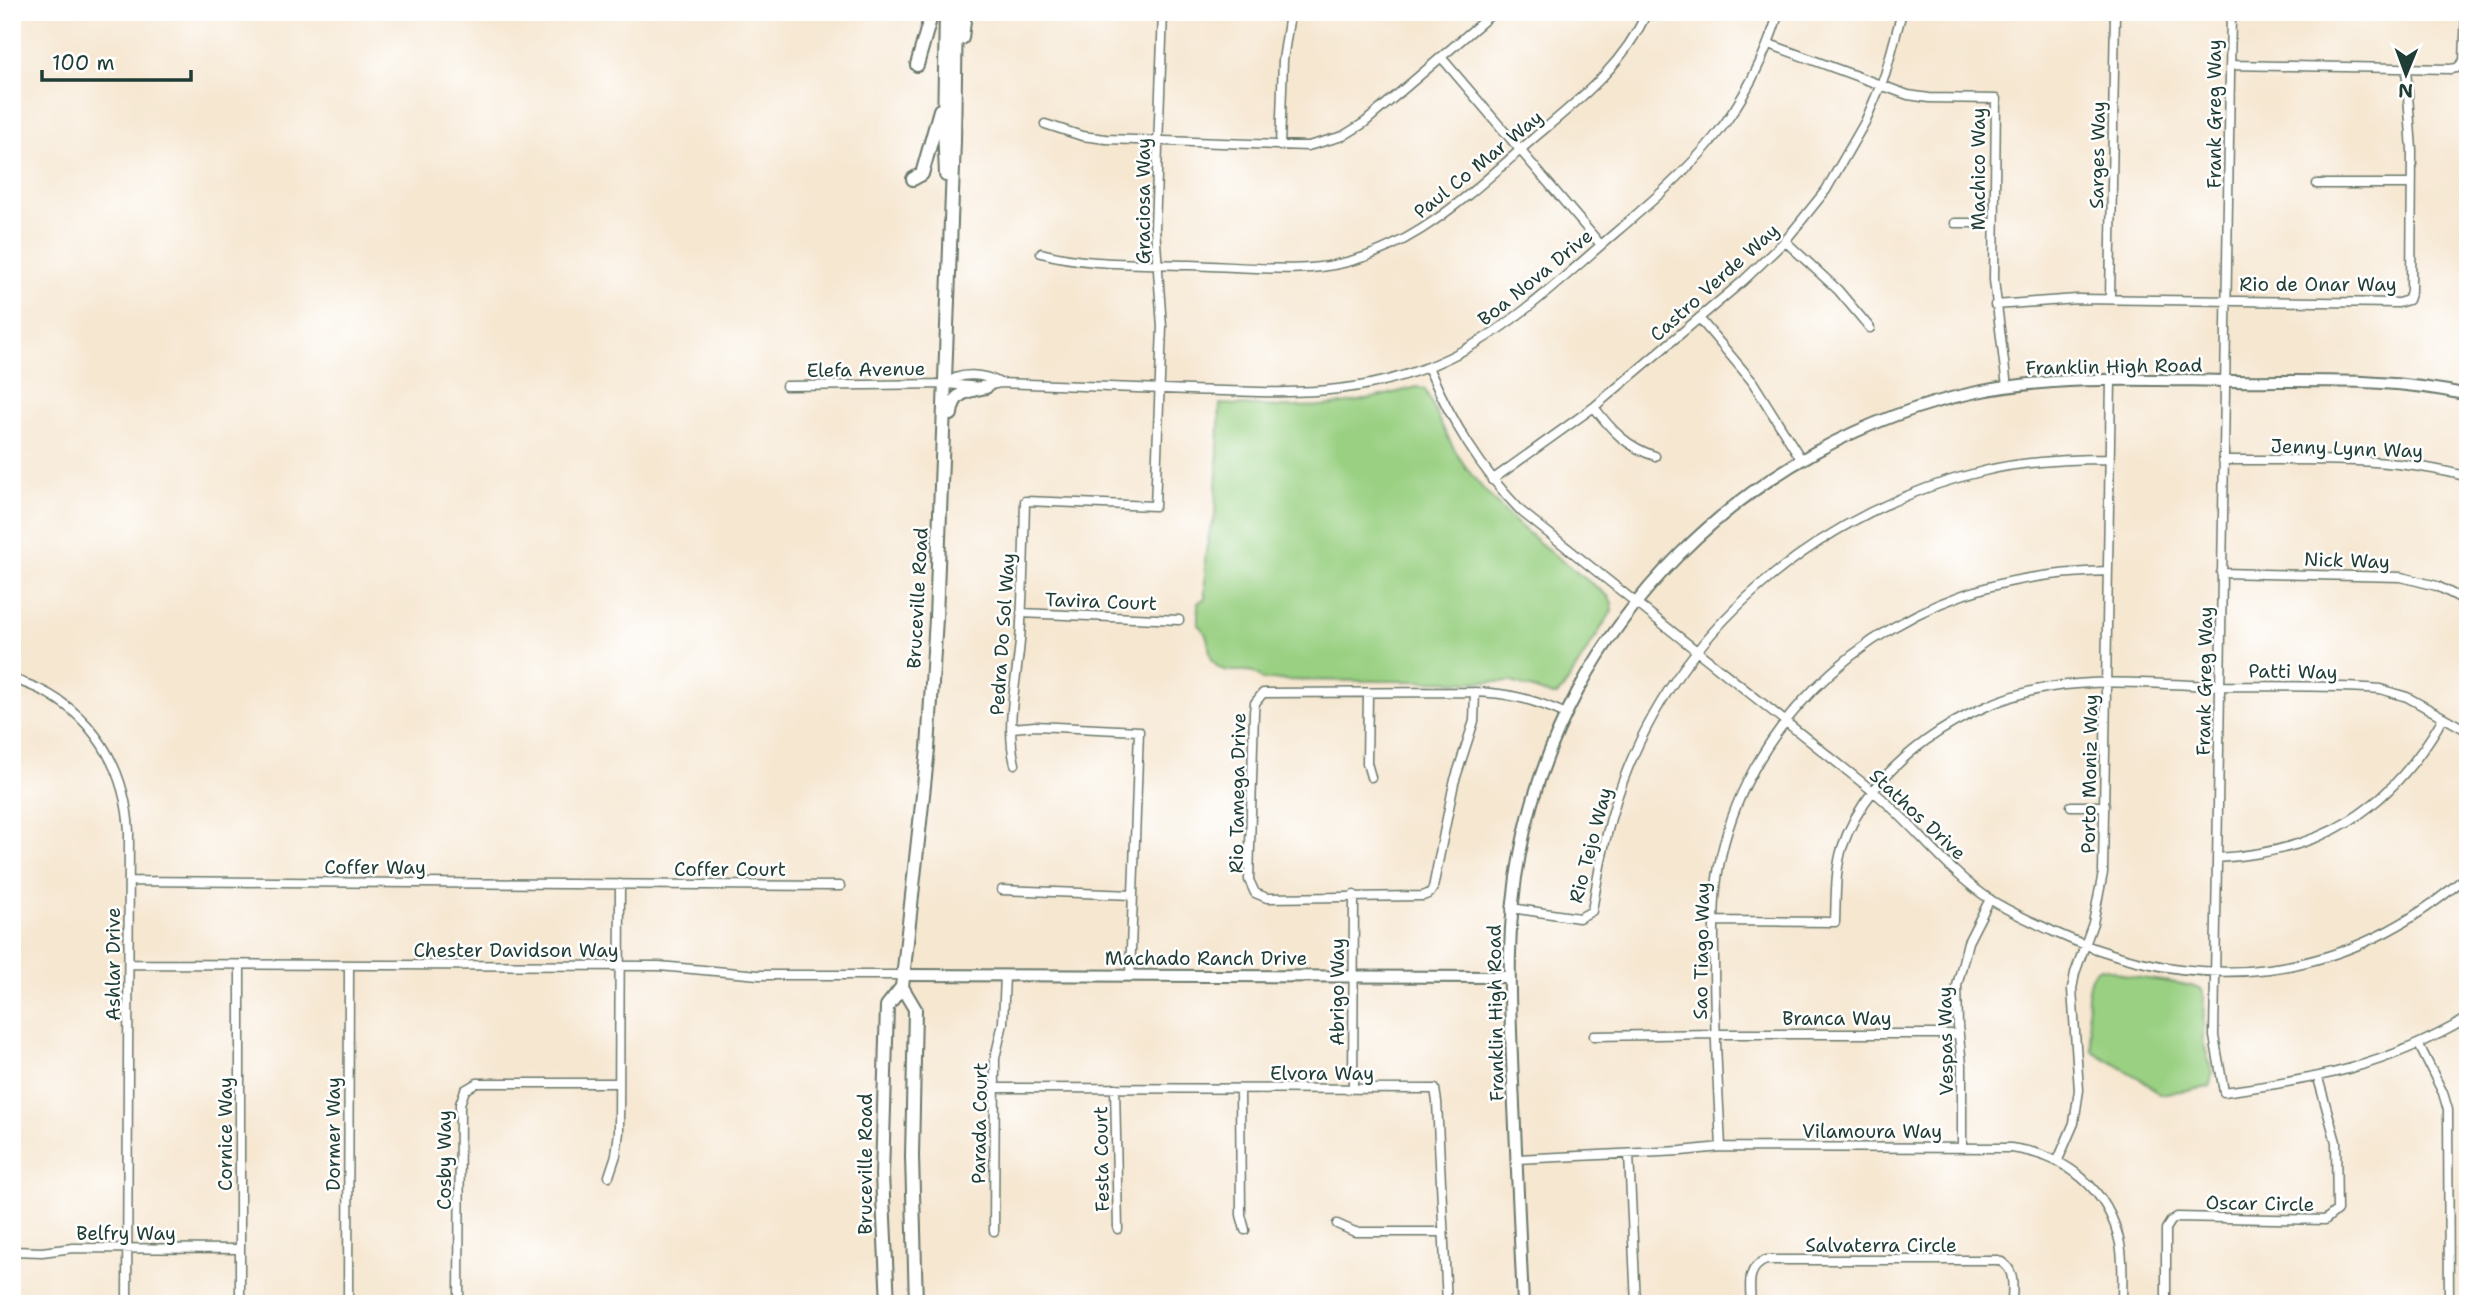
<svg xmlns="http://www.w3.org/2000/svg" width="2480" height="1316" viewBox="0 0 2480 1316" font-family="'Shantell Sans',sans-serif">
  <rect width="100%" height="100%" fill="#fff"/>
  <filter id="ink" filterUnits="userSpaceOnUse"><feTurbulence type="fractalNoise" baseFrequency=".0143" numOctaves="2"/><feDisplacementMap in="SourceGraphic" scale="14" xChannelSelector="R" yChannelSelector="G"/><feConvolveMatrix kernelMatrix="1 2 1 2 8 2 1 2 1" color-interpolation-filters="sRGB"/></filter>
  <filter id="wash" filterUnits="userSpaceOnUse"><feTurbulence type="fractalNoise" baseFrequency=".00686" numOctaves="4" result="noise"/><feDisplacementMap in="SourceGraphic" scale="28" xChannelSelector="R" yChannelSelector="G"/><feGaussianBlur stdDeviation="1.57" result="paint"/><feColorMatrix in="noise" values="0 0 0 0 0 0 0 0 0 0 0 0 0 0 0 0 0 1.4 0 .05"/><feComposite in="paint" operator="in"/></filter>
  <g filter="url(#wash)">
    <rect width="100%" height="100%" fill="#f6e7d1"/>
    <path fill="#9ad082" stroke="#5c865b" stroke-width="2" d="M1417 387 1424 389 1427 393C1440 422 1452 450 1471 474 1509 523 1559 559 1608 596L1612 603V611L1563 689 1557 695H1550L1512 682 1262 680C1252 662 1229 679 1216 665 1205 654 1214 638 1198 625V603L1205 598V558L1209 535 1215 517 1220 404C1257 406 1295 409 1333 405 1362 402 1389 394 1417 387Z
      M2098 968C2108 968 2115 972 2125 975 2144 980 2189 982 2202 990L2204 997 2203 1040 2212 1073 2210 1087 2159 1094 2149 1084 2092 1051C2091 1032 2080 979 2098 968Z"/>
  </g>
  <g filter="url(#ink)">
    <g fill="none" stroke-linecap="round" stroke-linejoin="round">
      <g stroke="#6a786b" stroke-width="11">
        <path id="minor" d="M2231 12C2227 353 2219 695 2214 1036L2224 1092C2317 1079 2385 1067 2468 1018
          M1769 44 1908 95 1929 98 1996 99 1994 280 2007 387
          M1441 57 1601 245
          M2230 65 2450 69 2457 68 2464 61 2466 12
          M1045 124 1082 136 1106 139 1308 146 1343 136 1364 123 1494 12
          M1280 146 1283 60 1290 14
          M2317 184H2411
          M1955 223H1994
          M1785 241 1838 290 1870 328
          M1041 253C1088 266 1141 263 1189 265 1229 266 1271 271 1311 268 1404 261 1468 195 1535 137 1579 100 1623 66 1647 12
          M2110 299 2115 12
          M1995 305 2077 299 2398 303 2408 300 2411 291 2412 150 2406 68
          M1699 318 1752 381 1801 459
          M1428 367C1452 422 1480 469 1522 512L1874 792C1915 825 1946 871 1991 900 2010 912 2031 921 2052 931 2199 999 2345 983 2468 875
          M946 384C960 371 984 374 1000 383
          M786 386 946 384 981 387 1000 383C1064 385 1127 388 1191 390 1292 393 1371 400 1464 350 1520 320 1567 274 1615 233 1696 164 1746 118 1779 12
          M1594 407C1611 430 1627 447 1655 456
          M2223 460C2304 461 2389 455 2468 477
          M1492 480 1594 407 1743 281 1785 241 1826 190 1865 122 1885 75 1902 12
          M2221 573 2401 577 2437 586 2468 602
          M1021 613 1179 620
          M12 679C83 699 125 759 129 832L127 1304
          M1475 692 1474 721 1454 783 1433 888 1430 893 1423 896 1267 898 1255 893 1249 880 1254 712 1255 703 1263 693 1475 692C1509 693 1535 700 1566 714
          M1368 694 1367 763 1371 777
          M1012 728 1035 726 1139 731 1130 976
          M1015 764C1005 725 1017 680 1020 641 1023 594 1024 548 1025 501L1155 506 1162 327 1155 228 1163 12
          M2071 806H2105
          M2217 858C2324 852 2390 810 2443 718
          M129 881 840 886
          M1002 890 1133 895
          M1511 908 1579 918 1592 911C1600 862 1609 814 1628 768 1689 618 1828 508 1984 471 2025 461 2068 459 2110 459
          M1714 921 1835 922C1836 897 1835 872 1842 848 1870 763 1967 701 2051 687 2106 678 2165 685 2221 686 2274 687 2327 685 2380 689L2407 697 2468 731
          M129 964 659 966 759 975H903
          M1594 1036 1715 1034H1959
          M2419 1045 2443 1093 2448 1110 2449 1304
          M994 1088 1435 1089 1437 1102 1447 1304
          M1115 1088 1118 1229
          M1240 1089 1241 1215 1245 1230
          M1353 1089 1354 895
          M1721 1147C1718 1085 1714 1023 1714 961 1714 930 1713 898 1719 866 1744 731 1857 623 1988 587 2028 576 2067 572 2108 571
          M1962 1147V1065L1958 1026 1957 986 1968 942 1990 899
          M1629 1154 1636 1304
          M1517 1159 1681 1151 1721 1147 2011 1148C2066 1155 2109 1189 2120 1244 2124 1263 2122 1284 2122 1304
          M2058 1160 2074 1123 2079 1090 2072 989 2075 973 2093 923 2103 873 2111 380
          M609 1176 616 1155 619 1132 620 884
          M1337 1224 1355 1232H1443
          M994 1231 995 1058 1003 1023 1005 975
          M12 1251 42 1252 73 1248 240 1249
          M240 1304V965
          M348 1304 349 965
          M459 1304 460 1104 465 1090 477 1083H619
          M1751 1304C1750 1285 1746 1268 1766 1260H1998C2017 1269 2012 1286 2012 1304
          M2166 1304V1229L2171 1221 2177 1217 2325 1220 2337 1210 2336 1142 2318 1078"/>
      </g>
      <g stroke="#6a786b" stroke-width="14">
        <path id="tertiary" d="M903 975 1508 977
          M1523 1304C1520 1230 1517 1156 1513 1083 1510 1005 1505 930 1520 854 1563 624 1750 439 1977 392 2061 375 2147 380 2231 381 2310 382 2390 377 2468 395"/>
      </g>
      <g stroke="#6a786b" stroke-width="16">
        <path id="secondary" d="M962 38 965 12
          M917 65 932 12
          M946 175 944 127 946 12
          M913 179 922 174 940 110
          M951 414C953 392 967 391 986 387
          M888 1304 882 1175 887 1006 902 987
          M916 1304 912 1156 915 1009 902 987 928 749 936 618 954 141 956 12"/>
      </g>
      <use href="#minor" stroke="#fff" stroke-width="8"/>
      <use href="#tertiary" stroke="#fff" stroke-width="10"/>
      <use href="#secondary" stroke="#fff" stroke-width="12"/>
    </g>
  </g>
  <g text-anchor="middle" stroke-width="5" stroke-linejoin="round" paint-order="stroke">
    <g font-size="19" fill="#1f3d34" stroke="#fff">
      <text transform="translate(2214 114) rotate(-90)" y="7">Frank Greg Way</text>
      <text transform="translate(2097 155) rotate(-89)" y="7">Sarges Way</text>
      <text transform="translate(1478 164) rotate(-39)" y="7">Paul Co Mar Way</text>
      <text transform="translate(1978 169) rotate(-90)" y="7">Machico Way</text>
      <text transform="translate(1143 201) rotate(-90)" y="7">Graciosa Way</text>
      <text transform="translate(1535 277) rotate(-39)" y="7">Boa Nova Drive</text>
      <text transform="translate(1714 282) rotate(-42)" y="7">Castro Verde Way</text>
      <text x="2318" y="291">Rio de Onar Way</text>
      <text transform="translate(2114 366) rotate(-1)" y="7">Franklin High Road</text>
      <text transform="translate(866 369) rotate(-1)" y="7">Elefa Avenue</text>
      <text transform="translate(2347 448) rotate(2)" y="7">Jenny Lynn Way</text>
      <text transform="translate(2347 560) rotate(2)" y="7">Nick Way</text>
      <text transform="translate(917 598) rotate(-87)" y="7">Bruceville Road</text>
      <text transform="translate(1101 601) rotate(2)" y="7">Tavira Court</text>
      <text transform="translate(1002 634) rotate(-86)" y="7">Pedra Do Sol Way</text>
      <text transform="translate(2293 671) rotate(1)" y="7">Patti Way</text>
      <text transform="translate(2204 681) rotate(-89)" y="7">Frank Greg Way</text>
      <text transform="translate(2089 774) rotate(-89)" y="7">Porto Moniz Way</text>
      <text transform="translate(1237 793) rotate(-89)" y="7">Rio Tamega Drive</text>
      <text transform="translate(1918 814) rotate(43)" y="7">Stathos Drive</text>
      <text transform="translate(1590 845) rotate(-75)" y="7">Rio Tejo Way</text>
      <text x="375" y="874">Coffer Way</text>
      <text x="730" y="876">Coffer Court</text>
      <text x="516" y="957">Chester Davidson Way</text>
      <text transform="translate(1701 951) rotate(-89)" y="7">Sao Tiago Way</text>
      <text x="1206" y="965">Machado Ranch Drive</text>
      <text transform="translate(113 964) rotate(-90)" y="7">Ashlar Drive</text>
      <text transform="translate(1337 992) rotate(-90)" y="7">Abrigo Way</text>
      <text transform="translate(1495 1013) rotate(-91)" y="7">Franklin High Road</text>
      <text x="1837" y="1025">Branca Way</text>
      <text transform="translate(1945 1041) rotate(-91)" y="7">Vespas Way</text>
      <text x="1322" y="1080">Elvora Way</text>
      <text transform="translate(979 1123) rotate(-89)" y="7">Parada Court</text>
      <text x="1872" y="1138">Vilamoura Way</text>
      <text transform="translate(225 1134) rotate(-90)" y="7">Cornice Way</text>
      <text transform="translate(333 1134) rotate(-90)" y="7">Dormer Way</text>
      <text transform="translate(1101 1159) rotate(-91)" y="7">Festa Court</text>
      <text transform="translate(444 1160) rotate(-90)" y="7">Cosby Way</text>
      <text transform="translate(865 1164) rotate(-90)" y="7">Bruceville Road</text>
      <text transform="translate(2260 1203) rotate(1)" y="7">Oscar Circle</text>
      <text x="126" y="1240">Belfry Way</text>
      <text x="1881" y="1252">Salvaterra Circle</text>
    </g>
  </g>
  <rect width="2480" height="1316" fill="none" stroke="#fff" stroke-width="42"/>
  <g transform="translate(2406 74) rotate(181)" stroke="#ffffff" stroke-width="5" paint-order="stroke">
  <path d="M0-5L12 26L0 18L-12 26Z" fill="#1f3d34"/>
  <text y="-10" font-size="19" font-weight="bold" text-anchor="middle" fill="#1f3d34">N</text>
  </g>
  <path d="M42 70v10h149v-10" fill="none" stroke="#1f3d34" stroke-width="3.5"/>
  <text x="52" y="70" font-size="21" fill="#1f3d34" stroke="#ffffff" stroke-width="5" paint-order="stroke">100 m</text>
</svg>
